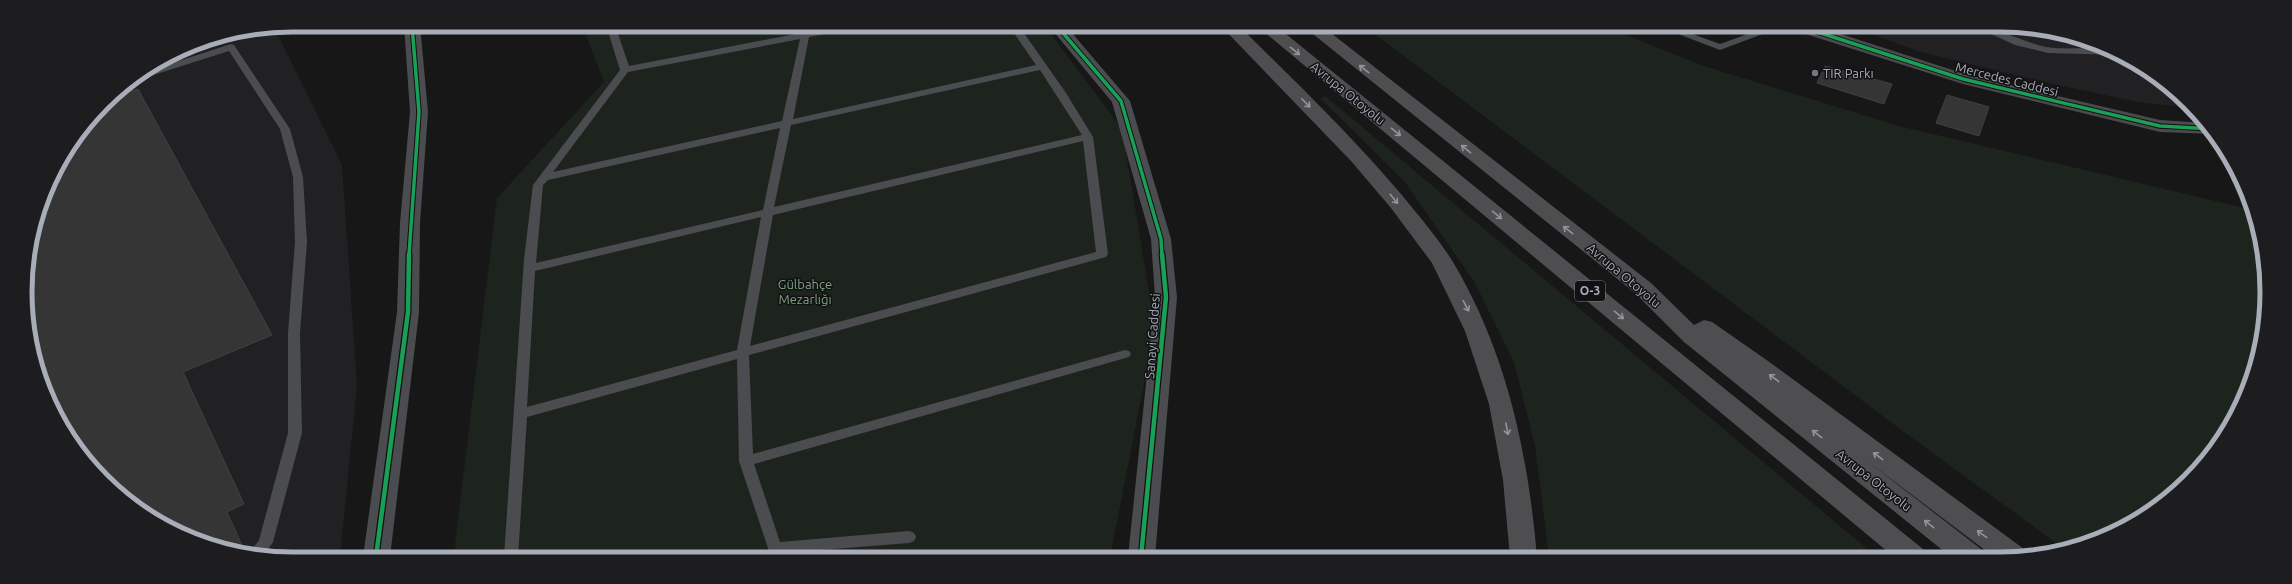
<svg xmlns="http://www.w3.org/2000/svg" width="2292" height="584" viewBox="0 0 2292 584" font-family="Ubuntu,sans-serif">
  <rect width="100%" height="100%" fill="#171717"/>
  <path fill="#212123" d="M274 27 342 165 357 386 340 557H257L206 545 159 523 116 493 27 327 26 274 34 223 53 174 80 130 116 91 190 45 240 30Z
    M1853 27H2035L2086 39 2134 61 2176 91 2192 108 2137 102 2031 79 1917 51Z"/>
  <path fill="#1d241e" d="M582 25 1045 26 1122 129 1155 328 1110 557H456L455 544 497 198 604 82Z
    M1364 26 1605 27 1707 67 1899 126 2253 210 2258 223 2266 275 2265 327 2239 410 2189 481 2118 532 2063 548 1904 432Z
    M1325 96 1877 557H1549L1535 446 1514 362 1475 283 1405 182 1320 98Z"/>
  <path fill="#353536" stroke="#3f4043" d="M1825 66 1892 84 1884 104 1817 83Z
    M138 89 272 335 183 372 244 504 227 512 246 554 206 545 159 523 116 493 80 455 39 378 27 327 26 274 34 223 53 174 80 130 110 98Z
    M1947 95 1989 107 1979 136 1936 123Z"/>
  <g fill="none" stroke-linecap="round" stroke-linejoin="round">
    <path fill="#4b4c50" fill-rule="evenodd" d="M606 25H615L629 66 801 33 803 26H811V31L839 26H856L852 29 809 37 793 119 1036 65 1009 26H1019L1066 93 1093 137 1108 254 1106 257 749 355 753 454 1125 350 1129 351 1131 354 1129 357 754 464 780 542 909 531 914 533 916 537 914 541 909 543 784 553 785 557H771L739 461 737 359 527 417 518 557H504L524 259 533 185 620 70ZM800 39 782 121 553 172 628 72ZM1040 70 1082 135 774 207 791 125ZM780 128 763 210 536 263 543 185 548 180ZM1083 141 1096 252 750 346 773 215ZM761 217 737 350 527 407 535 271Z
      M1660 27H1673L1720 44 1767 27H1781L1720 50Z
      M1976 27C1999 27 2022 42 2046 47 2071 51 2097 44 2120 55L2048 53 2015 45Z
      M231 44 234 45 290 129 303 177 307 242 300 333 302 433 273 542 263 557 248 555 259 540 288 433V333L295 242 293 177 280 129 229 51 144 78H137L151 70Z"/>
    <path fill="#4b4c50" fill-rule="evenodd" d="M404 25H420L428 112 420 223 419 312 390 557H363L397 312 400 223 410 112Z
      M1049 26H1066L1130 101 1171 239 1177 297 1155 557H1128L1155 297 1151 239 1112 102Z"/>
    <path fill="#4a4a4e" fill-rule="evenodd" d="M1794 27H1819L1968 75 2160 120 2206 123 2215 134 2160 132 1963 84 1796 31Z"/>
    <path fill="#4e4e51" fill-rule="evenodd" d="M1221 26H1239C1295 81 1351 135 1401 194 1419 216 1438 238 1453 262 1507 353 1528 453 1537 557H1510L1503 480 1489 404 1465 331 1432 263 1391 208 1351 161Z
      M1257 26H1276L1923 549 1926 557H1894Z
      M1303 26H1322L1651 283 1694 325 1704 320 1712 322 1768 361 2024 549 2027 557H1994L1862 457 1981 549 1984 557H1951L1684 342 1635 293Z"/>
    <g stroke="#111113" stroke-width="5.5">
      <path id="cycleway-far1" d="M1057 26 1121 101 1161 239 1162 255
        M1802 27 1963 79 2160 126 2212 129
        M409 255 419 112 412 25"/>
    </g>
    <g stroke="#111113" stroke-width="7">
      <path id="cycleway" d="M376 557 408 312 409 254
        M1141 557 1166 297 1162 254"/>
    </g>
    <use href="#cycleway-far1" stroke="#1a9f57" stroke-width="3.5"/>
    <use href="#cycleway" stroke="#1a9f57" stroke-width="4.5"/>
  </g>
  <defs><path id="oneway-shaft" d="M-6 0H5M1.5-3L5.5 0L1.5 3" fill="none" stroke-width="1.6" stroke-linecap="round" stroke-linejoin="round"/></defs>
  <g stroke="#92959e">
    <use href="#oneway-shaft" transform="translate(1295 51) rotate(39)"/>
    <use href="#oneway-shaft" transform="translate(1364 69) rotate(-142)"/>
    <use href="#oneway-shaft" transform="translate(1306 103) rotate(45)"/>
    <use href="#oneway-shaft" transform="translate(1396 132) rotate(39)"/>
    <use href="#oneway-shaft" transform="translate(1466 149) rotate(-141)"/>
    <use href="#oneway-shaft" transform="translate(1394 199) rotate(51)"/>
    <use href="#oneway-shaft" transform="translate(1497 215) rotate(39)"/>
    <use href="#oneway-shaft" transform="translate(1568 230) rotate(-142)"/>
    <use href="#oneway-shaft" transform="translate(1466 306) rotate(62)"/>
    <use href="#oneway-shaft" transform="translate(1619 315) rotate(39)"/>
    <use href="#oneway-shaft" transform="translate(1774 378) rotate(-143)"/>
    <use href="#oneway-shaft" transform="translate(1507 429) rotate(79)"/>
    <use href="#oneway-shaft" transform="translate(1817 434) rotate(-142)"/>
    <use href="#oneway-shaft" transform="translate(1878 456) rotate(-143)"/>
    <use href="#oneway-shaft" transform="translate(1929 524) rotate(-142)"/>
    <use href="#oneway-shaft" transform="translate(1982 534) rotate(-144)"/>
  </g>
  <circle fill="#757880" stroke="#111113" stroke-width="1.5" cx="1815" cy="73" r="4"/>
  <g text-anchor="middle" stroke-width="3" stroke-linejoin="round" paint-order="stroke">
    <rect fill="#111113" stroke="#7b7e86" stroke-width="1" x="1575" y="281" width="30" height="20" rx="3"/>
    <g font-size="12" font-weight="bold" fill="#a8adb8">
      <text x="1590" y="295">O-3</text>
    </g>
    <g font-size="13" fill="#a8adb8" stroke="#111113" text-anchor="start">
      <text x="1823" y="78">TIR Parkı</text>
    </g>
    <g font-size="13" fill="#a8adb8" stroke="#111113">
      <text transform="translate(2007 79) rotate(14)" y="5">Mercedes Caddesi</text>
      <text transform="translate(1348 93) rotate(39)" y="5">Avrupa Otoyolu</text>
      <text transform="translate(1624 275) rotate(40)" y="5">Avrupa Otoyolu</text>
      <text transform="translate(1152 336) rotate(-86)" y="5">Sanayi Caddesi</text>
      <text transform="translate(1874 480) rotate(38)" y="5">Avrupa Otoyolu</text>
    </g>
    <g font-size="13" fill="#7fa381" stroke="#111113">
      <text x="805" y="289">Gülbahçe<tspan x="805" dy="15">Mezarlığı</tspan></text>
    </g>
  </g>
  <path d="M0 0H2292V584H0ZM292 32H2000A260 260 0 0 1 2260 292V292A260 260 0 0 1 2000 552H292A260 260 0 0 1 32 292V292A260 260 0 0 1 292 32Z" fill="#1d1d20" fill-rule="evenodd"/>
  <path fill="none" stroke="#a8adb8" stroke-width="5" d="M292 32H2000A260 260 0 0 1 2260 292V292A260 260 0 0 1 2000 552H292A260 260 0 0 1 32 292V292A260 260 0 0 1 292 32Z"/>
</svg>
